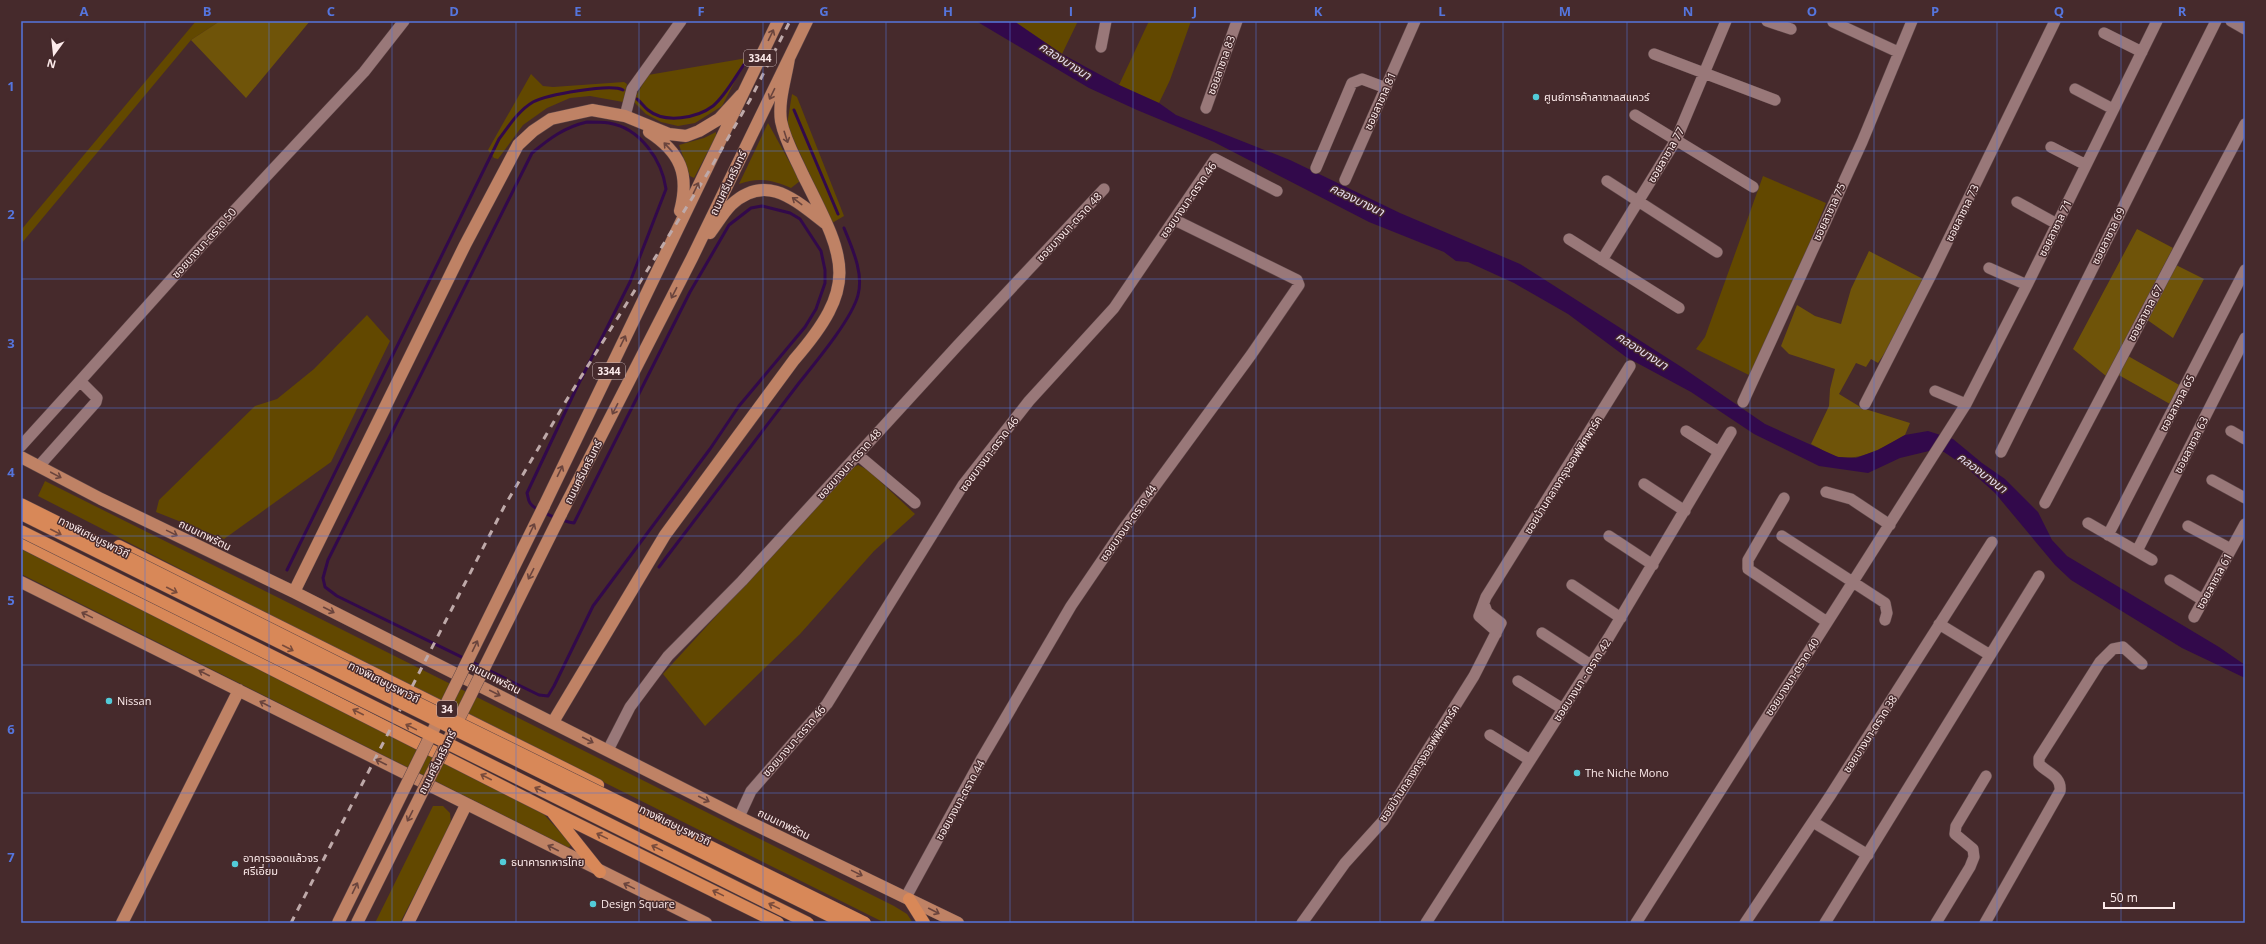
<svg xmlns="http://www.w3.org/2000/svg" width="2266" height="944" viewBox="0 0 2266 944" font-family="'Open Sans','Noto Sans Thai',sans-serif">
  <rect width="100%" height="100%" fill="#462a2c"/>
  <path fill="#624800" d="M196 21H220L191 40 21 244V230Z
    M1014 21H1078L1062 54Z
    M1149 21H1191L1170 80 1159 103 1119 85Z
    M747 58 722 106 695 123 678 126 661 122 646 114 633 101 648 75Z
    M531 74 543 86 553 87 624 82 627 84 623 102 590 96 570 98 547 108 523 125 498 159 494 158 488 150Z
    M792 94 797 97 844 216 832 223 787 125Z
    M768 123 800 181 791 188C772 180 759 177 739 184Z
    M716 132V136L694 178 690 176 679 145 704 138Z
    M1763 176 1826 203 1788 296 1751 376 1696 349 1705 337Z
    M367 315 390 341 331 462 224 539 156 512 159 500 255 406 277 399 314 369Z
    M858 465 868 470 915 514 874 551 800 634 705 726 663 674 851 469Z
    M45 481 894 906 907 914 913 923H885L274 617 38 496Z
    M21 549 278 675 539 809 571 844 569 848 21 574Z
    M433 806H443L450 813 451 824 400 923H375Z"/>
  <path fill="#6f5409" d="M220 21H310L246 98 191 40Z
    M2137 229 2173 248 2106 376 2073 349Z
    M1869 251 1925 280 1897 335 1878 363 1871 359 1866 367 1856 363 1839 394 1862 408 1910 423 1905 435C1885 446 1863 461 1839 457 1830 456 1820 448 1811 444L1829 406 1830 389 1835 369 1789 354 1781 346 1797 305 1815 316 1841 324 1851 289Z
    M2176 265 2204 279 2173 338 2146 319Z
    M2128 356 2181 386 2170 404 2117 374Z"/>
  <path fill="#32094b" d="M976 21H1014L1062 54 1119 85 1159 103 1176 115 1290 160 1400 213 1520 264 1683 368 1765 424 1838 457 1856 458 1878 450 1905 435 1928 431 1953 439 1982 463 2005 479 2038 512 2052 540 2067 556 2219 647 2245 665V678L2182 648 2071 580 2055 565 1995 493 1966 467 1944 452 1929 451 1900 458 1868 473 1819 466 1754 434 1691 392 1626 357 1568 314 1514 283 1468 262 1456 261 1444 252 1369 222 1214 142 1137 110 1089 88Z"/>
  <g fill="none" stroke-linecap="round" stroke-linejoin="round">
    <path stroke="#32094b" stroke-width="3" d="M637 99C641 102 644 107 648 110 665 124 697 118 713 106 726 95 735 77 745 63
      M794 110 838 214
      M587 122C594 122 602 122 609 123 640 128 662 160 666 189L630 282 576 389 527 493C528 496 528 500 530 503 535 511 565 522 574 523L690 292 729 225 751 208 762 206 790 213 800 219 821 251 825 270V283L816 309 805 327 739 406 710 449 593 606 554 686 548 696 539 695 337 596 325 587 323 578 328 560 532 153C550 138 565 127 587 122Z
      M659 567C706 505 753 444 799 383 815 363 852 319 858 295 864 273 852 248 844 228
      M287 570 499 139C509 126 518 111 533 102 546 95 611 83 623 90"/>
    <g stroke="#5d4648" stroke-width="12">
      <path id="minor" d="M1767 21 1791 29
        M2231 21 2245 29
        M1833 22 1898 52
        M2104 33 2142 52
        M1101 47 1106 21
        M1654 54 1775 100
        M2075 89 2113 109
        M1206 108 1237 21
        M1635 115 1753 187
        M625 116 632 89 681 21
        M2051 147 2086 165
        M1316 168 1352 83 1362 79 1386 88
        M1345 180 1415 21
        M1607 181 1717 252
        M2017 202 2057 224
        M1569 239 1679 308
        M1602 260 1676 140 1726 21
        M1989 268 2027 285
        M1935 391 1966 404
        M1743 402 1862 142 1912 21
        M1865 404 1933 271 2055 21
        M1686 431 1719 452
        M2231 431 2245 439
        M21 446 80 381
        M2001 452 2216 21
        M858 455 915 503
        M39 466 96 402 97 398 80 381 204 243 364 72 404 21
        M2212 480 2245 498
        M1644 484 1685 511
        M1826 492 1851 499 1890 525
        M1784 498 1748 560V569L1827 622
        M2045 503 2245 124
        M2088 523 2152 560
        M2188 526 2231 549
        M2108 535 2245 270
        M1609 536 1653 565
        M1782 536 1885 603 1887 613 1885 620
        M2137 551 2245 338
        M2170 580 2203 600
        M1572 585 1621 618
        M2194 617 2245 524
        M1939 624 1990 655
        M1542 633 1591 665
        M1496 634 1495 630 1479 616 1486 597 1630 366
        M1518 681 1563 709
        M1490 735 1530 760
        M608 750 630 707 668 656 742 581 958 345 1104 189
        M739 817 751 791 827 704 963 485 1029 401 1114 308 1215 159 1277 191
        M1813 822 1868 855
        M906 897 982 758 1071 606 1122 531 1251 355 1299 285 1297 280 1175 220
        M1302 923 1345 863 1383 821 1474 676 1501 623 1487 612 1484 604
        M1426 923 1609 637 1731 432
        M1636 923 1966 404 2027 285 2157 21
        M1745 923 1830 796 1992 542
        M1825 923 2039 576
        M1936 923 1970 867 1974 857 1973 849 1955 834 1956 826 1986 776
        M1985 923 2060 791C2062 776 2047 773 2039 764V758L2100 662 2113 649 2123 647 2142 664"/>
    </g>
    <g stroke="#5d4648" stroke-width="13">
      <path id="major" d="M649 132C680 152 690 174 680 211
        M710 233C717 224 723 213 731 205 766 172 795 200 825 223
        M21 457 101 499 294 592 739 817 958 923
        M544 506 778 21
        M561 514 692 258 807 21
        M21 582 706 923
        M294 592 465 245 518 145 533 131 551 119 592 110 625 116 669 134 686 136 699 131 719 119 741 95
        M553 722 665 535 794 360C861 283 845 259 803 175 795 157 785 141 781 121 778 101 786 78 789 58
        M122 923 239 690
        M408 923 466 805"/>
    </g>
    <g stroke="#5d4648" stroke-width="13">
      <path id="highway" d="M21 542 551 811 778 923
        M119 546 598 785
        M553 813 600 872
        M909 899 924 923"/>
    </g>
    <use href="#minor" stroke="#997879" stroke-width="11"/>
    <use href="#major" stroke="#bf8265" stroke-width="12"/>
    <use href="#highway" stroke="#d88858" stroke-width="12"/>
    <path stroke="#bea9a9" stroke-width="3" stroke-dasharray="7 7" stroke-linecap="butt" d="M291 923 504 507 566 401 709 171 750 100 790 21"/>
    <g stroke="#5d4648" stroke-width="13" stroke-linecap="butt">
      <path id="major-bridge" d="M338 923 544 506
        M357 923 561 514"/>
    </g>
    <g stroke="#5d4648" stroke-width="13" stroke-linecap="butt">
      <path id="highway-bridge" d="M21 504 418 703 865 923
        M21 514 844 923
        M21 531 808 923"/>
    </g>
    <use href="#major-bridge" stroke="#bf8265" stroke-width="12"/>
    <use href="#highway-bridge" stroke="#d88858" stroke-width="12"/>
  </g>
  <defs><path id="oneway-shaft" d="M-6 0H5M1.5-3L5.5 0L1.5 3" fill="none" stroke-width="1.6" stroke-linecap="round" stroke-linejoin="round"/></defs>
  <g stroke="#6a443d">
    <use href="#oneway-shaft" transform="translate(771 35) rotate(-64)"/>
    <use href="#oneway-shaft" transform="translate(772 94) rotate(116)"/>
    <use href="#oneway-shaft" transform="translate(786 137) rotate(72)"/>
    <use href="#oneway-shaft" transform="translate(668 147) rotate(-133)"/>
    <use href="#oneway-shaft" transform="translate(696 188) rotate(-64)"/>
    <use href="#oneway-shaft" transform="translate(797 201) rotate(-143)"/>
    <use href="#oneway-shaft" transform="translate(674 293) rotate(117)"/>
    <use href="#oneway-shaft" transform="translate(623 341) rotate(-64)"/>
    <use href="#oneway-shaft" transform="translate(615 409) rotate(117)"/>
    <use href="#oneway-shaft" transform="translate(560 471) rotate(-64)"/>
    <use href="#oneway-shaft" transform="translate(56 475) rotate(28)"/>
    <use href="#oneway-shaft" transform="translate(532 529) rotate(-64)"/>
    <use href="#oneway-shaft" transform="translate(172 533) rotate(26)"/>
    <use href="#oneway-shaft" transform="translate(531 574) rotate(117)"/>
    <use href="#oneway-shaft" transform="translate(329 610) rotate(27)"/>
    <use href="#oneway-shaft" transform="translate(87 615) rotate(-154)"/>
    <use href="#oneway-shaft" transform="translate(475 646) rotate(-64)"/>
    <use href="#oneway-shaft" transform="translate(204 673) rotate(-153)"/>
    <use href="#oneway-shaft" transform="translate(495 693) rotate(27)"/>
    <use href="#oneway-shaft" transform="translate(265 704) rotate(-153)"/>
    <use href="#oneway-shaft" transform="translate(588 740) rotate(27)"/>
    <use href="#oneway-shaft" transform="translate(381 762) rotate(-153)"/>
    <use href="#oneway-shaft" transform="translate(704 799) rotate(27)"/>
    <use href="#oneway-shaft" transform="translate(410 816) rotate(117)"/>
    <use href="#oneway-shaft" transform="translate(553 848) rotate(-153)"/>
    <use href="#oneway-shaft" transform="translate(857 873) rotate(26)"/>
    <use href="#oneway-shaft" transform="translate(629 886) rotate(-154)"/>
    <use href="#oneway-shaft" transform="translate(355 888) rotate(-64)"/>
    <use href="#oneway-shaft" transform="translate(934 911) rotate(27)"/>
  </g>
  <g stroke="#794b3b">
    <use href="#oneway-shaft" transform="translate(56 532) rotate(27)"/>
    <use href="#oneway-shaft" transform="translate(172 590) rotate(27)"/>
    <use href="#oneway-shaft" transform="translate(288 648) rotate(27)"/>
    <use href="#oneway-shaft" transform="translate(358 712) rotate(-153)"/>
    <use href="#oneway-shaft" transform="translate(411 727) rotate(-154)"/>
    <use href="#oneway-shaft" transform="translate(486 777) rotate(-153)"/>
    <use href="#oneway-shaft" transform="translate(540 790) rotate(-154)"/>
    <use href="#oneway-shaft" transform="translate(602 836) rotate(-154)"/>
    <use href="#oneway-shaft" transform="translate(657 848) rotate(-154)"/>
    <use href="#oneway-shaft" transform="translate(718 893) rotate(-154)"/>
    <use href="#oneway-shaft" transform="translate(774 906) rotate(-154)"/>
  </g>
  <path fill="none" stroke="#5575dd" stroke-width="1" stroke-opacity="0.55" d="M145 21V923M269 21V923M392 21V923M516 21V923M639 21V923M763 21V923M886 21V923M1010 21V923M1133 21V923M1256 21V923M1380 21V923M1503 21V923M1627 21V923M1750 21V923M1874 21V923M1997 21V923M2121 21V923M21 151H2245M21 279H2245M21 408H2245M21 536H2245M21 665H2245M21 793H2245"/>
  <g fill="#52cbd8" stroke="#462a2c" stroke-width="1.5">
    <circle cx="1536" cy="97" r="4"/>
    <circle cx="109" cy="701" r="4"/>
    <circle cx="1577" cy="773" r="4"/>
    <circle cx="503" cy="862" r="4"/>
    <circle cx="235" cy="864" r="4"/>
    <circle cx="593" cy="904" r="4"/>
  </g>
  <g text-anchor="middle" stroke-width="3" stroke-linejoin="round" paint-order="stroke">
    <g fill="#462a2c" stroke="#c6b1b2" stroke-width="1">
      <rect x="744" y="50" width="32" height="16" rx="3"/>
      <rect x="593" y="363" width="32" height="16" rx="3"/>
      <rect x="437" y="701" width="20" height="16" rx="3"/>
    </g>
    <g font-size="10" font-weight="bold" fill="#fdebeb">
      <text x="760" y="62">3344</text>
      <text x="609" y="375">3344</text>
      <text x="447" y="713">34</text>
    </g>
    <g font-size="11" fill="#fdebeb" stroke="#462a2c">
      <text transform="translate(1221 65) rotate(-70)" y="4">ซอยลาซาล 83</text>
      <text transform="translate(1380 101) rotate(-66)" y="4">ซอยลาซาล 81</text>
      <text transform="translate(1666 155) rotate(-60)" y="4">ซอยลาซาล 77</text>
      <text transform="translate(728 183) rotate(-64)" y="4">ถนนศรีนครินทร์</text>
      <text transform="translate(1188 200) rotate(-55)" y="4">ซอยบางนา-ตราด 46</text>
      <text transform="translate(1829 212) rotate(-65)" y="4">ซอยลาซาล 75</text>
      <text transform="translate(1962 213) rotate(-64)" y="4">ซอยลาซาล 73</text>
      <text transform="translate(1069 227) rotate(-47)" y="4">ซอยบางนา-ตราด 48</text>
      <text transform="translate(2055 228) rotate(-64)" y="4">ซอยลาซาล 71</text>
      <text transform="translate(2108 236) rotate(-64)" y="4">ซอยลาซาล 69</text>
      <text transform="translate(204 243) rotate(-48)" y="4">ซอยบางนา-ตราด 50</text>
      <text transform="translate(2145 313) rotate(-62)" y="4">ซอยลาซาล 67</text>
      <text transform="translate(2177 403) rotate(-62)" y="4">ซอยลาซาล 65</text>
      <text transform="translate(2191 445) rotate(-63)" y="4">ซอยลาซาล 63</text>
      <text transform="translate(989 454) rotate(-53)" y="4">ซอยบางนา-ตราด 46</text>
      <text transform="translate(849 464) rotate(-48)" y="4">ซอยบางนา-ตราด 48</text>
      <text transform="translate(583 472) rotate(-63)" y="4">ถนนศรีนครินทร์</text>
      <text transform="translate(1563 475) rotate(-58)" y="4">ซอยบ้านกลางกรุงออฟฟิศพาร์ค</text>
      <text transform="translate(1128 523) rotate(-55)" y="4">ซอยบางนา-ตราด 44</text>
      <text transform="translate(205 535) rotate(26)" y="4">ถนนเทพรัตน</text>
      <text transform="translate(94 537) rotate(27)" y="4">ทางพิเศษบูรพาวิถี</text>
      <text transform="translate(2214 581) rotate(-61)" y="4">ซอยลาซาล 61</text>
      <text transform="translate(1792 677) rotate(-57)" y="4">ซอยบางนา-ตราด 40</text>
      <text transform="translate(495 678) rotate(27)" y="4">ถนนเทพรัตน</text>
      <text transform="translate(1582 680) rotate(-57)" y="4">ซอยบางนา - ตราด 42</text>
      <text transform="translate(384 682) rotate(27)" y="4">ทางพิเศษบูรพาวิถี</text>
      <text transform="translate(1870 734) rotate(-57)" y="4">ซอยบางนา-ตราด 38</text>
      <text transform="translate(794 741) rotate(-49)" y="4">ซอยบางนา-ตราด 46</text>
      <text transform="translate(437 762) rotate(-63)" y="4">ถนนศรีนครินทร์</text>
      <text transform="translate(1419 763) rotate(-57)" y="4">ซอยบ้านกลางกรุงออฟฟิศพาร์ค</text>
      <text transform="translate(960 800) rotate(-61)" y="4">ซอยบางนา-ตราด 44</text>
      <text transform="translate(784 824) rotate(26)" y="4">ถนนเทพรัตน</text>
      <text transform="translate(675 825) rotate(26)" y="4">ทางพิเศษบูรพาวิถี</text>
    </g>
    <g font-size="11" fill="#fdebeb" stroke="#462a2c" text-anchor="start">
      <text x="1544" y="101">ศูนย์การค้าลาซาลสแควร์</text>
      <text x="117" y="705">Nissan</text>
      <text x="1585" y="777">The Niche Mono</text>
      <text x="243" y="862">อาคารจอดแล้วจร<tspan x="243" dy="13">ศรีเอี่ยม</tspan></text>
      <text x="511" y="866">ธนาคารทหารไทย</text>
      <text x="601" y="908">Design Square</text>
    </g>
    <g font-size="12" font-style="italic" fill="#e8def1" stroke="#462a2c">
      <text transform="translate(1065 61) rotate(33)" y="4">คลองบางนา</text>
      <text transform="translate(1357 200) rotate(26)" y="4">คลองบางนา</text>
      <text transform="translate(1642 351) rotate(33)" y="4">คลองบางนา</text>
      <text transform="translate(1982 473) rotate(37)" y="4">คลองบางนา</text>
    </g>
  </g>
  <rect width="2266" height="944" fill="none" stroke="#462a2c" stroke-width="44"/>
  <g transform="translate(54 54) rotate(195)" stroke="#462a2c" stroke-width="3" paint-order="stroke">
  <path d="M0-3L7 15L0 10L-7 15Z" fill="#fdebeb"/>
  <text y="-6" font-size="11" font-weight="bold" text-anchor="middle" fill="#fdebeb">N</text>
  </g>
  <path d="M2104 902v6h70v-6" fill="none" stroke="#fdebeb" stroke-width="2"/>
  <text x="2110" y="902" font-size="12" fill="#fdebeb" stroke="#462a2c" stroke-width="3" paint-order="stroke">50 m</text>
  <rect x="22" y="22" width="2222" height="900" fill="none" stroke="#5575dd" stroke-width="1.5"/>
  <g font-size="13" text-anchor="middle" font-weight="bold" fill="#5575dd">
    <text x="84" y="16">A</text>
    <text x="207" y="16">B</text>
    <text x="331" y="16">C</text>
    <text x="454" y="16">D</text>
    <text x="578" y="16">E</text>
    <text x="701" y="16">F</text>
    <text x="824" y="16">G</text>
    <text x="948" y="16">H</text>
    <text x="1071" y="16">I</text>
    <text x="1195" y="16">J</text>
    <text x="1318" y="16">K</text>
    <text x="1442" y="16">L</text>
    <text x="1565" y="16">M</text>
    <text x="1688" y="16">N</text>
    <text x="1812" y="16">O</text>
    <text x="1935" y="16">P</text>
    <text x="2059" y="16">Q</text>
    <text x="2182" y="16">R</text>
    <text x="11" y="91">1</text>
    <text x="11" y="219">2</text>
    <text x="11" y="348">3</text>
    <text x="11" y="477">4</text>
    <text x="11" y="605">5</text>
    <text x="11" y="734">6</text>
    <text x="11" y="862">7</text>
  </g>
</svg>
